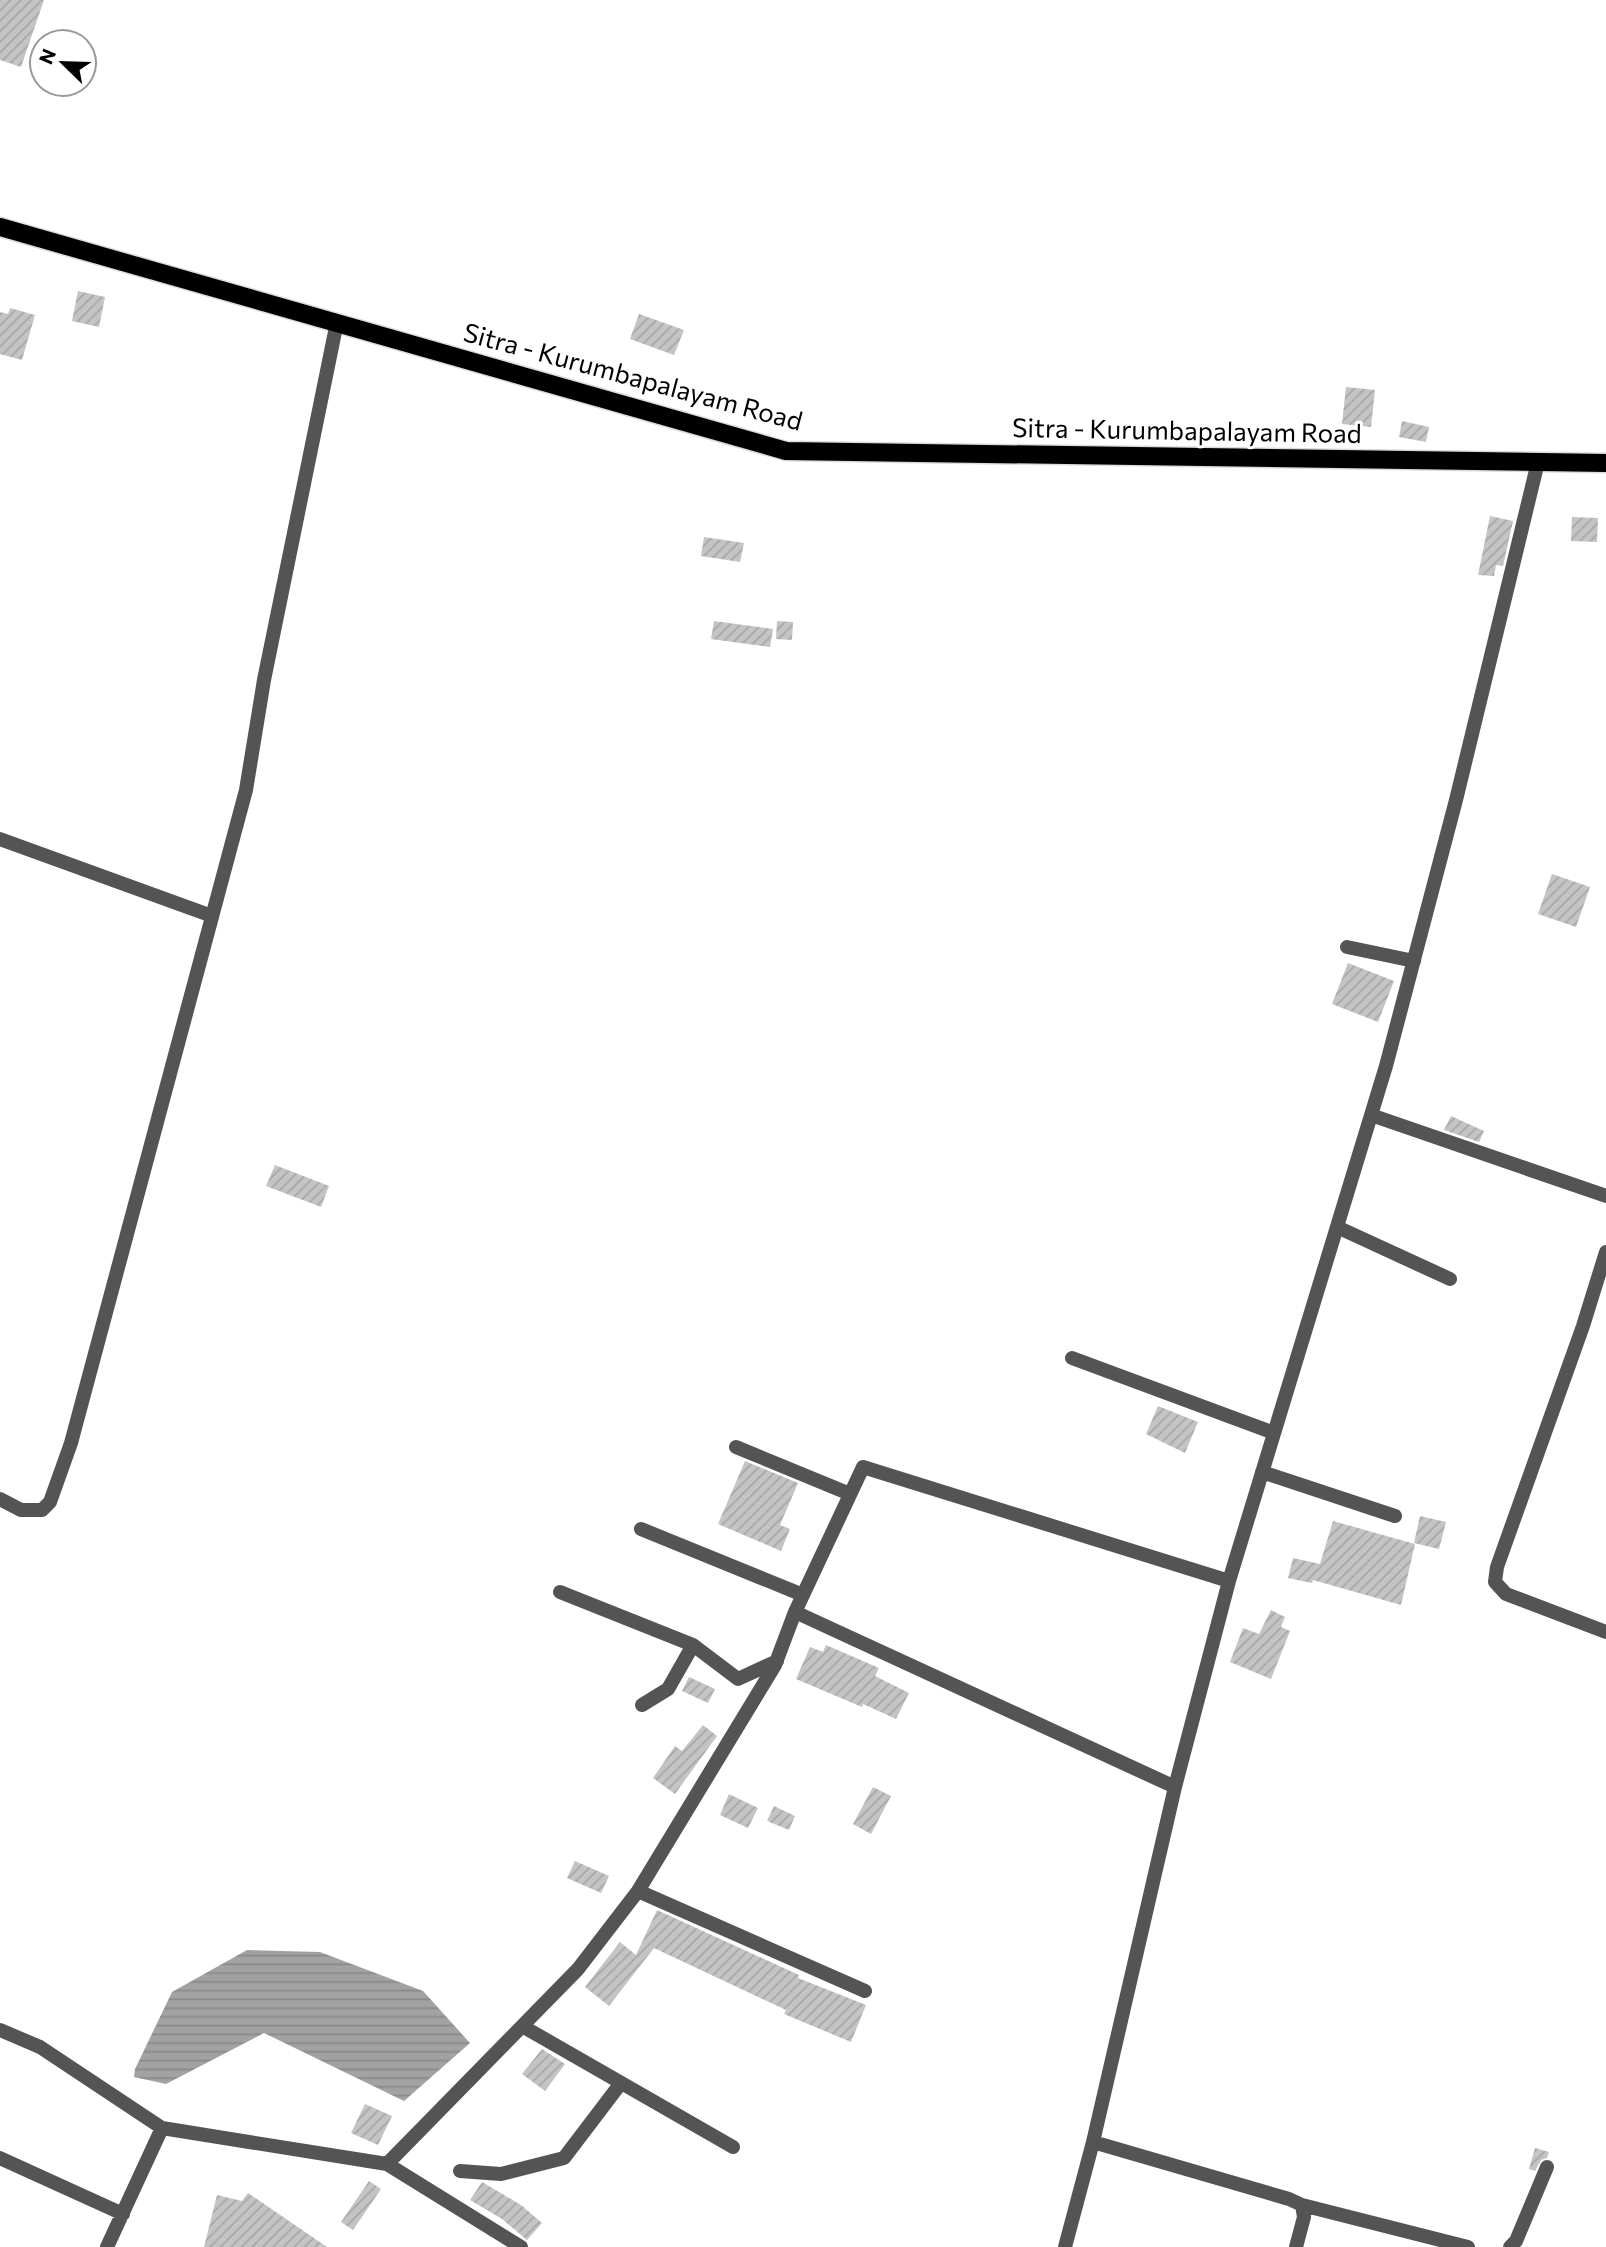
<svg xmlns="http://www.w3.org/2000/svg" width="1606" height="2247" viewBox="0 0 1606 2247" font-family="Commissioner,sans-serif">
  <defs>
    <pattern id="water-rules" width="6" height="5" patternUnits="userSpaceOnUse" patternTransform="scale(1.75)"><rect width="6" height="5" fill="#a2a2a2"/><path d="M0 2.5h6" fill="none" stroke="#8a8a8a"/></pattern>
    <pattern id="building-hatch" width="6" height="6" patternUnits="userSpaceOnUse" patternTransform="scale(1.75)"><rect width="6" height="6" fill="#c4c4c4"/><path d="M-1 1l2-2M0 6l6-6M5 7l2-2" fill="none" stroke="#a7a7a7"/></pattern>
  </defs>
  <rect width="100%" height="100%" fill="#fff"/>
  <path fill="url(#water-rules)" d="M247 1950 320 1952 423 1991 470 2043 404 2101 264 2033 166 2084 134 2077 135 2069 172 1992Z"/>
  <path fill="url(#building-hatch)" d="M0 0H44L21 67 0 60Z
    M78 291 105 297 99 327 72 321Z
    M10 308 35 315 22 360 0 354V312L8 314Z
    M639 314 684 330 674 355 630 339Z
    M1346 387 1375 390 1371 427 1342 424Z
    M1402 421 1429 427 1426 442 1399 437Z
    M1490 516 1513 521 1503 566 1496 565 1494 576 1478 575Z
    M1572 517 1598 518 1597 542 1571 541Z
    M704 537 744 543 740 562 701 556Z
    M714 621 773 629 770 647 711 639Z
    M777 621 793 622 792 640 776 639Z
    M1552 874 1590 887 1576 927 1538 914Z
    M1348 963 1394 981 1378 1022 1332 1004Z
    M1451 1116 1484 1131 1479 1142 1444 1130Z
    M275 1165 329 1186 321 1207 266 1186Z
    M1158 1406 1198 1422 1185 1453 1146 1434Z
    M745 1461 798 1483 780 1525 790 1529 781 1551 718 1524Z
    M1420 1516 1446 1522 1439 1549 1414 1543Z
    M1333 1521 1415 1544 1401 1605 1313 1580 1312 1583 1288 1578 1293 1558 1320 1564Z
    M1271 1610 1285 1617 1281 1627 1290 1631 1271 1679 1230 1662 1243 1628 1259 1634Z
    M826 1645 879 1668 875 1676 909 1693 896 1719 863 1704 862 1707 796 1679 810 1647 823 1652Z
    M689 1677 715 1689 708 1703 682 1691Z
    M703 1725 717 1736 675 1794 653 1778 675 1746 682 1751Z
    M873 1787 891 1796 871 1834 853 1824Z
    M729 1794 758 1808 748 1828 720 1815Z
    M774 1806 795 1816 789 1830 767 1821Z
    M575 1861 609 1876 601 1893 567 1878Z
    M657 1910 799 1975 798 1978 866 2005 851 2042 784 2014 786 2010 654 1948 609 2006 585 1987 620 1942 636 1955Z
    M542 2049 565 2064 545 2091 522 2074Z
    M365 2104 392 2116 378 2145 351 2133Z
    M1535 2148 1549 2152 1547 2158 1541 2160 1535 2171 1529 2169Z
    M369 2181 381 2189 353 2230 341 2222Z
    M482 2182 521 2205 542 2223 527 2240 502 2219 470 2200Z
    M248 2193 327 2247H204L217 2195 242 2201Z"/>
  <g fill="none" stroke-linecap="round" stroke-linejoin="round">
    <g stroke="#dbdbdb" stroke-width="21">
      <path id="primary" d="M0 227 786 451 1606 463"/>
    </g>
    <path stroke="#545454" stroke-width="14" d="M0 839 212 916
      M1347 947 1414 961
      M1371 1115 1606 1196
      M1337 1227 1450 1279
      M1606 1252 1583 1326 1497 1567 1495 1582 1506 1594 1606 1632
      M1072 1358 1274 1433
      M736 1447 850 1494
      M1262 1472 1395 1516
      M0 1499 21 1510H42L50 1502 71 1443 246 790 264 680 337 322
      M641 1529 803 1595
      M560 1592 693 1645 738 1679 777 1661
      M795 1612 1175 1787
      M642 1705 668 1689 693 1645
      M638 1891 865 1991
      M522 2026 733 2147
      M0 2030 40 2047 162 2128
      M1093 2142 1289 2199 1302 2205 1304 2217 1296 2247
      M0 2158 123 2214
      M387 2164 521 2247
      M460 2171 501 2174 564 2158 621 2083
      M1302 2205 1468 2247
      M107 2247 162 2128 387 2164 578 1969 638 1891 775 1665 795 1612 863 1467 1229 1581 1386 1066 1456 800 1538 462
      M1065 2247 1093 2142 1175 1787 1229 1581
      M1510 2247 1516 2241 1547 2167"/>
    <use href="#primary" stroke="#000" stroke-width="18"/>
  </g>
  <g text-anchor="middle" stroke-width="6" stroke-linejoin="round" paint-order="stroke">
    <g font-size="26" fill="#000" stroke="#fff">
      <text transform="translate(633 377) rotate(15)" y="9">Sitra - Kurumbapalayam Road</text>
      <text transform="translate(1187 431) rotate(1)" y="9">Sitra - Kurumbapalayam Road</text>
    </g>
  </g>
  <g transform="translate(63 63) rotate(293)"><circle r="33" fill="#ffffff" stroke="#999999" stroke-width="2"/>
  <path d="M0-5L12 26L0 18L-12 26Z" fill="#000000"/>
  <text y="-10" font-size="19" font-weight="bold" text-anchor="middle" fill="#000000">N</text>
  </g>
</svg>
